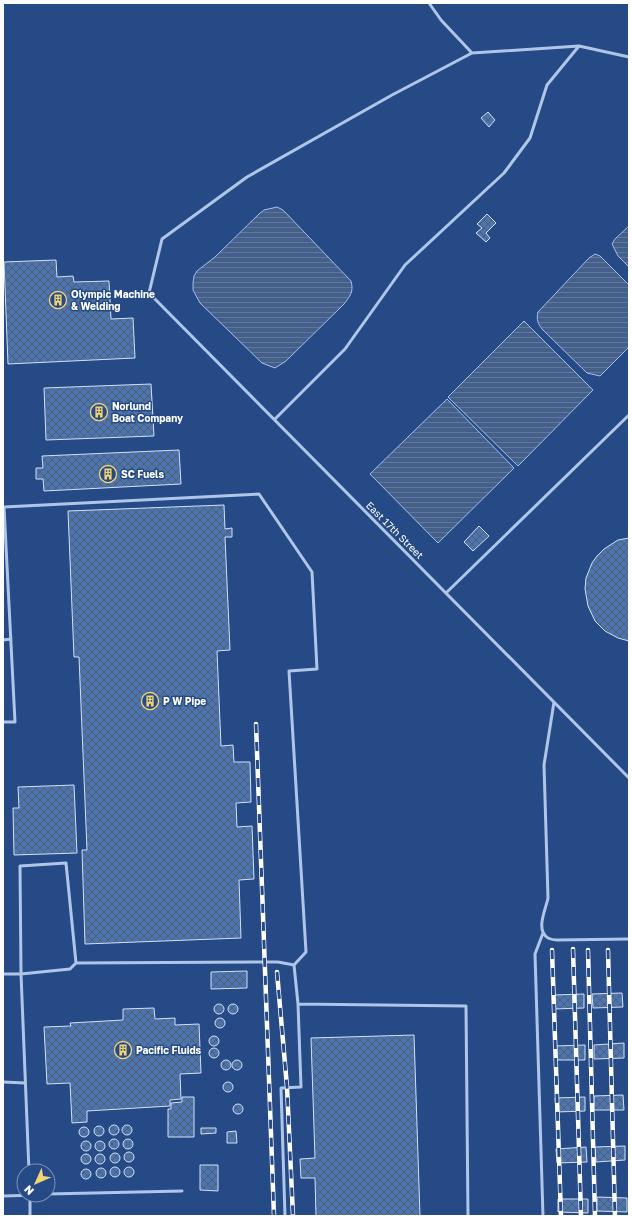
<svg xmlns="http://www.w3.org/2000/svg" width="632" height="1219" viewBox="0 0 632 1219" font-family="'Golos Text',sans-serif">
  <defs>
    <pattern id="water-rules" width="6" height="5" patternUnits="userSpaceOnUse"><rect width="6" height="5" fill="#445f8a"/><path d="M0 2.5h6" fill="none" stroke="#60779c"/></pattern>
    <pattern id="building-cross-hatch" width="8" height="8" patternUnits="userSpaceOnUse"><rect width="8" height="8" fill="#4d74ad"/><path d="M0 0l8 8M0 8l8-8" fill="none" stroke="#4c607c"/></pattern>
  </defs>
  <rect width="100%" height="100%" fill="#254a86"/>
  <path fill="url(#water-rules)" stroke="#a4c0e9" d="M277 207 283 210 351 281C354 292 350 296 344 304L286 361 275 368 262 363 200 303 193 290V283L194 276 197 271 215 257 259 214 264 210Z
    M629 226V267L618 256 612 244 615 239Z
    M595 254 600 256 629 285V347L600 376 587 373 543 330C538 324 536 320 538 312L589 258Z
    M524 321 593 390 518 466 448 397Z
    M447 399 514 468 438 543 370 474Z"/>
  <path fill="url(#building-cross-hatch)" stroke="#d3e1f6" d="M488 112 495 120 489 127 481 118Z
    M487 214 496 223 486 233 490 238 486 242 476 233 482 228 477 224Z
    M56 260 57 277 73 276 74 282 109 281 111 319 133 318 135 358 8 364 4 262Z
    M151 384 154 436 46 440 44 388Z
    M179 450 181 484 44 491 43 479H36V468H43L42 456Z
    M224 505 225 529 232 528V537H225L230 650 217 651 221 746 233 745 234 762H250L251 802 236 803 237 827 252 826 254 879 239 880 241 938 85 944 82 850H87L79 657H74L68 511Z
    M479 526 489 536 473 551 464 542Z
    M629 538V641L618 638 605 631 595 621 588 606 585 589 586 578 592 563 597 556 604 549 618 540Z
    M74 785 77 853 14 855 13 808H19L18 787Z
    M247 971V988L211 989V972Z
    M622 993 623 1007 593 1008 592 994Z
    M584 994V1008L554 1009V995Z
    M228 1009a5 5 0 1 1 10 0a5 5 0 1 1-10 0Z
    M214 1009a5 5 0 1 1 10 0a5 5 0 1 1-10 0Z
    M154 1008 155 1019 175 1018V1025L199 1024 201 1073 180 1074 181 1099 170 1100V1106L87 1111V1122L72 1123 70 1083 47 1084 44 1027 71 1026 70 1023 123 1020V1009Z
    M215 1023a5 5 0 1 1 10 0a5 5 0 1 1-10 0Z
    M414 1035 420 1216H316L315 1178H301L300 1159 315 1158 311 1038Z
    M209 1041a5 5 0 1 1 10 0a5 5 0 1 1-10 0Z
    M624 1043V1058L594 1059V1045Z
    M585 1045V1060H556L555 1046Z
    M209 1053a5 5 0 1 1 10 0a5 5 0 1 1-10 0Z
    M221 1065a5 5 0 1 1 10 0a5 5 0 1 1-10 0Z
    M232 1065a5 5 0 1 1 10 0a5 5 0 1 1-10 0Z
    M223 1087a5 5 0 1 1 10 0a5 5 0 1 1-10 0Z
    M623 1095 624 1110H594V1096Z
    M182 1097H194V1137H168V1109H171V1103L182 1102Z
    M585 1097V1111L556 1112 555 1098Z
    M233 1109a5 5 0 1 1 10 0a5 5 0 1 1-10 0Z
    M122 1130a5 5 0 1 1 10 0a5 5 0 1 1-10 0Z
    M109 1130a5 5 0 1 1 10 0a5 5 0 1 1-10 0Z
    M94 1131a5 5 0 1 1 10 0a5 5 0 1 1-10 0Z
    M79 1132a5 5 0 1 1 10 0a5 5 0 1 1-10 0Z
    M201 1128H216V1133L201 1134Z
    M236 1131 237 1143H227V1132Z
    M109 1144a5 5 0 1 1 10 0a5 5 0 1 1-10 0Z
    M123 1144a5 5 0 1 1 10 0a5 5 0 1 1-10 0Z
    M95 1146a5 5 0 1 1 10 0a5 5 0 1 1-10 0Z
    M81 1146a5 5 0 1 1 10 0a5 5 0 1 1-10 0Z
    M625 1146V1160L596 1162 595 1147Z
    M586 1147 587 1162 557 1163 556 1149Z
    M124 1157a5 5 0 1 1 10 0a5 5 0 1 1-10 0Z
    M110 1158a5 5 0 1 1 10 0a5 5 0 1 1-10 0Z
    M95 1159a5 5 0 1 1 10 0a5 5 0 1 1-10 0Z
    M81 1159a5 5 0 1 1 10 0a5 5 0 1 1-10 0Z
    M200 1165H218V1191L200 1190Z
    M110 1172a5 5 0 1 1 10 0a5 5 0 1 1-10 0Z
    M124 1172a5 5 0 1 1 10 0a5 5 0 1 1-10 0Z
    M96 1173a5 5 0 1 1 10 0a5 5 0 1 1-10 0Z
    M81 1174a5 5 0 1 1 10 0a5 5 0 1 1-10 0Z
    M597 1197 627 1198V1212L597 1211Z
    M558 1199H588V1213L558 1212Z"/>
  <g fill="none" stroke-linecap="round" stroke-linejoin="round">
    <path stroke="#afc6e8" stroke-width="3" d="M429 3 441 20 472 53 392 95 247 177 162 239 149 293 629 778
      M472 53 579 46 629 57
      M275 419 345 349 405 265 504 173 530 138 547 85 579 46
      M3 507H4L15 722H3
      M4 507 259 494 312 572 317 669 289 671 306 952 294 965
      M446 593 629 415
      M3 640 11 639
      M554 702 544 765 548 898C546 909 535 930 548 938 550 939 555 940 557 940L629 939
      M76 963 278 962 294 965 298 1004 466 1006 468 1216
      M3 974H21L70 969 76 963 66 863 20 866 21 974 29 1171
      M3 1082 25 1083
      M48 1194 182 1191
      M30 1195V1216
      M3 1196 39 1195
      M285 1216 281 1088 301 1087 298 1004
      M543 1216 535 954 543 933"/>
    <g stroke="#fff" stroke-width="4.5">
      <path id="rail" d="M256 724 274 1216
        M573 949 581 1216
        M552 950 561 1216
        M588 950 595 1216
        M608 950 615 1216
        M277 972 287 1087 293 1216"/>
    </g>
    <use href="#rail" stroke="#254a86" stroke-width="3" stroke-dasharray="9" stroke-linecap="butt"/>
  </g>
  <defs>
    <g id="building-ring" transform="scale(0.9)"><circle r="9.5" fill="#254a86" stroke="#f2d473" stroke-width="1.5"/><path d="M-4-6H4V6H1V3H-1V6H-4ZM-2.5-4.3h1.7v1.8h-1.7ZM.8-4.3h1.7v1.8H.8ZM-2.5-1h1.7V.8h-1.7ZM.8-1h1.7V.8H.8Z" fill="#f2d473"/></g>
  </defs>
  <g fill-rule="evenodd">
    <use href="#building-ring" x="58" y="300"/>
    <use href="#building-ring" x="99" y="412"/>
    <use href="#building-ring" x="108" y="474"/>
    <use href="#building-ring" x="150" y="701"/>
    <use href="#building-ring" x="123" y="1050"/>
  </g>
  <g text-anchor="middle" stroke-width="3" stroke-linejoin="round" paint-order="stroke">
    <g font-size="10" font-weight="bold" fill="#fff" stroke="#254a86" text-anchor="start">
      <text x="71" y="298">Olympic Machine<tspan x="71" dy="12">&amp; Welding</tspan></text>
      <text x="112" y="410">Norlund<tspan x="112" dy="12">Boat Company</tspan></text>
      <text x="121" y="478">SC Fuels</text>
      <text x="163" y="705">P W Pipe</text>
      <text x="136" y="1054">Pacific Fluids</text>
    </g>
    <g font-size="10" fill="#fff" stroke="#254a86">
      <text transform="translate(395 530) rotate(45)" y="4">East 17th Street</text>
    </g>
  </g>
  <rect width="632" height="1219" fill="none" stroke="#ffffff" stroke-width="8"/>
  <g transform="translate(36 1183) rotate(225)"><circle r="19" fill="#254a86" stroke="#7c92b6"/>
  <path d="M0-3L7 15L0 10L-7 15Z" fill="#f2d473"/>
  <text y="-6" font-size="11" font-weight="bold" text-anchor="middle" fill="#ffffff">N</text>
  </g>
</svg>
